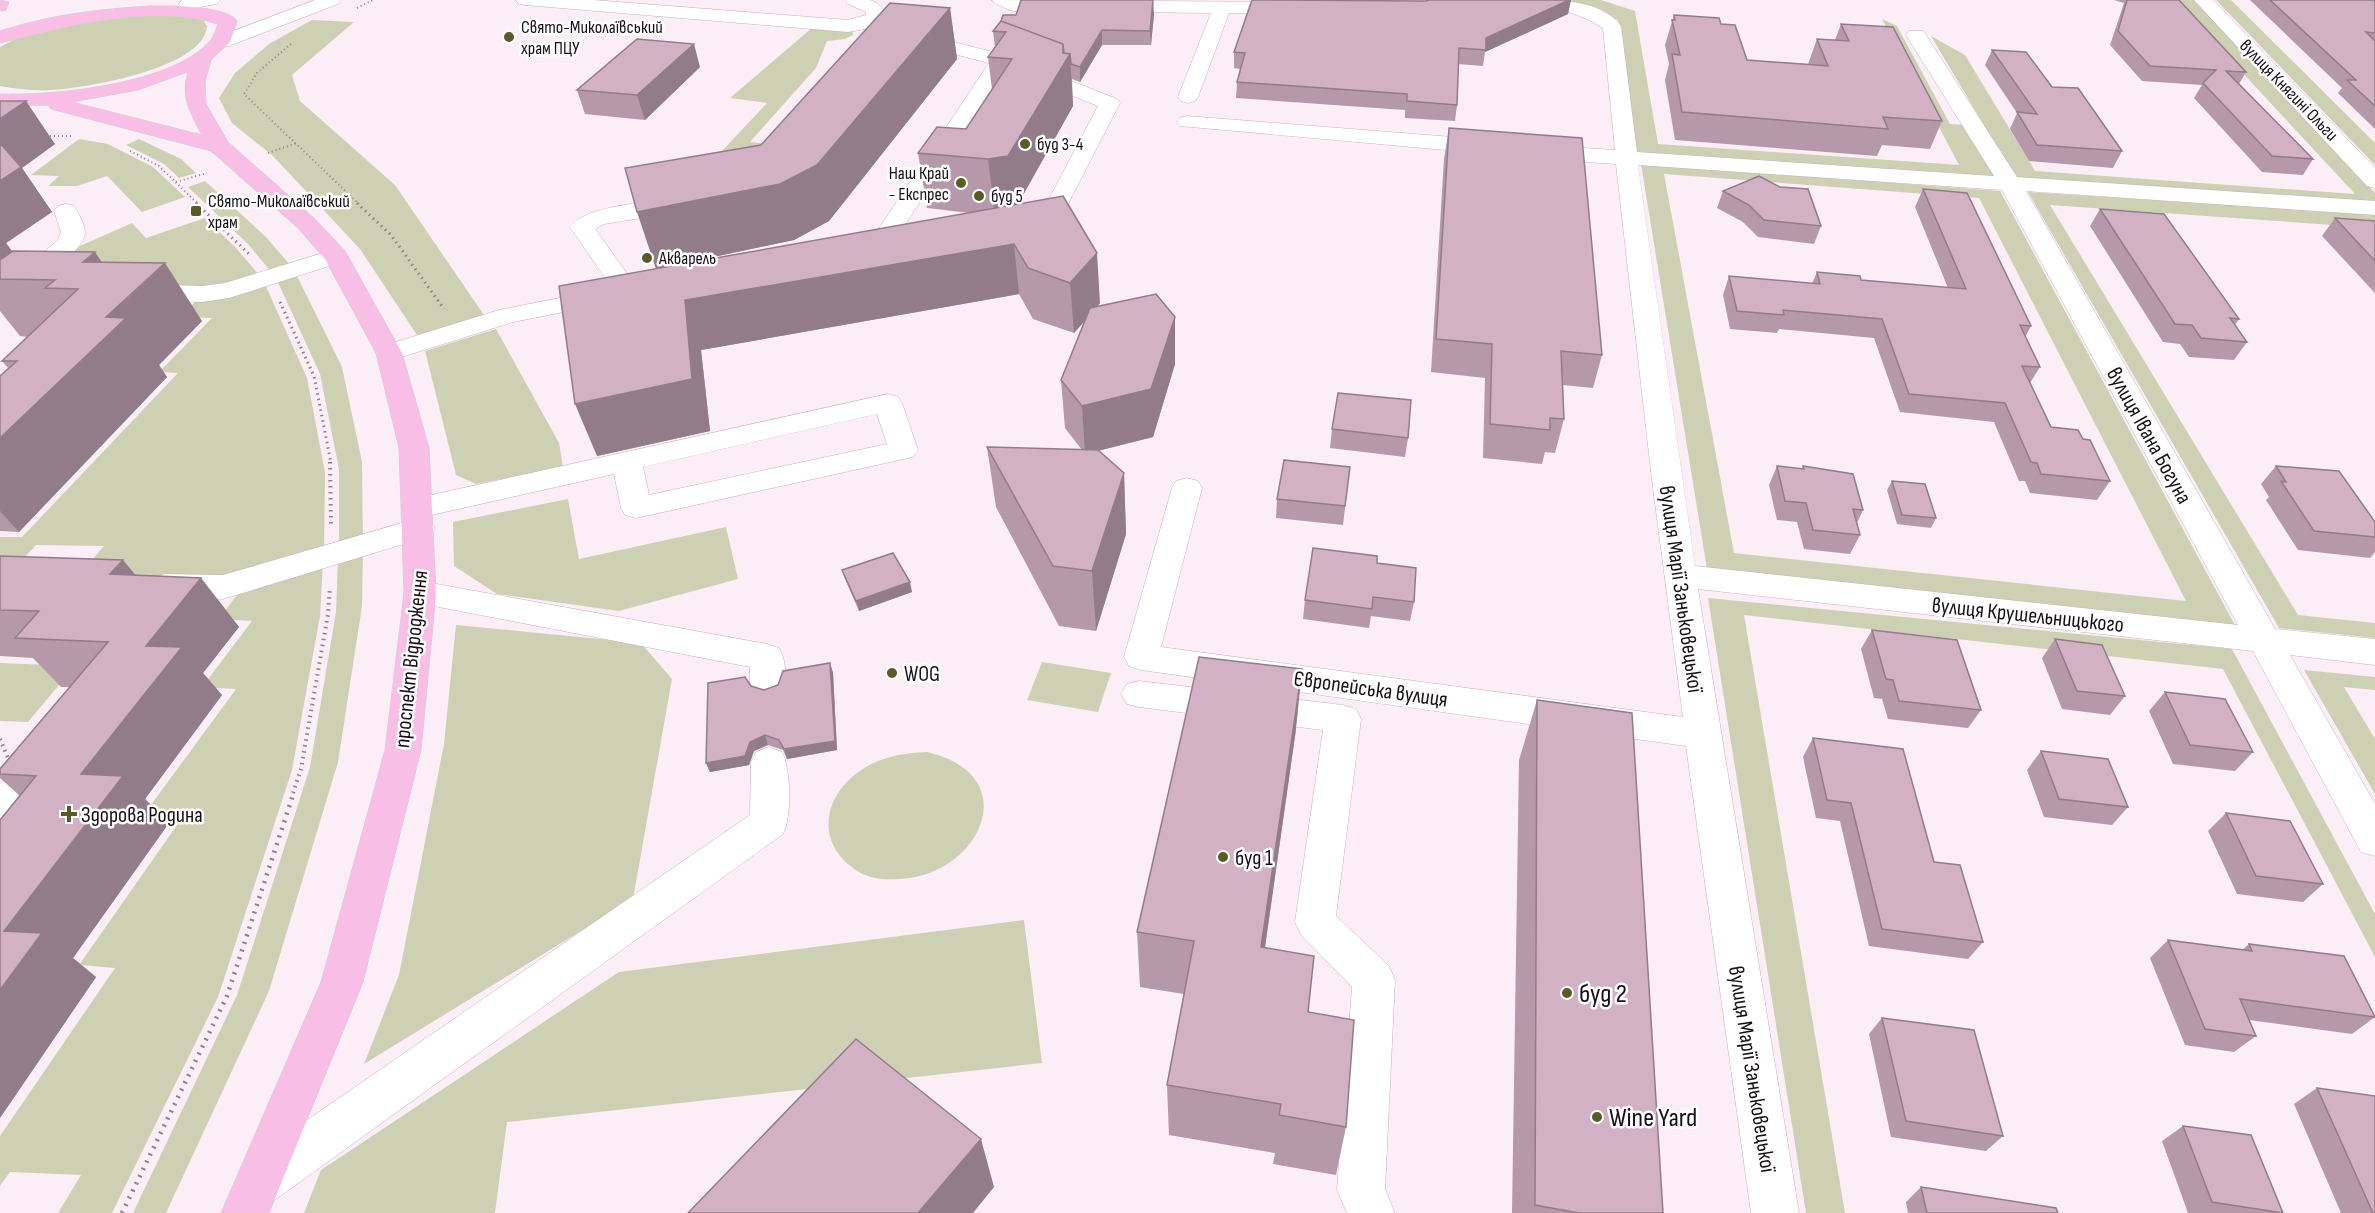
<svg xmlns="http://www.w3.org/2000/svg" width="2375" height="1213" viewBox="0 0 2375 1213" font-family="'Sofia Sans Condensed',sans-serif">
  <rect width="100%" height="100%" fill="#fceef7"/>
  <path fill="#ced0b4" fill-rule="evenodd" d="M1563 0H1601L1635 11 1658 144 1959 165 1882 19 1897 26 1950 124 1965 125 1997 181 1637 156 1618 20Z
    M2175 0H2195L2375 193V204L2017 181 1931 36 1965 55 2035 171 2355 194Z
    M2216 0H2231L2375 143V165Z
    M158 8 203 20 207 26C204 69 85 88 51 90 34 91 17 89 0 86V47L27 33Z
    M312 20 354 22 292 75 300 101 395 185 484 315 417 335 360 249 273 156 232 123 219 98 235 73 269 44Z
    M813 27 852 30 853 35 845 39 827 41 816 68 750 142 768 144 708 166 767 103 730 98Z
    M79 139 108 144 153 167 185 197 142 212 107 176 77 186H48L59 176 31 175Z
    M139 139 181 159 196 173 179 178 164 164 126 145Z
    M1641 164 2000 191 2236 627 1707 569ZM1664 174 1979 198 2186 601 1734 553Z
    M205 181 266 237 291 266 272 273 248 244 188 187Z
    M2028 192 2375 214V228L2050 205 2298 615 2375 623V638L2279 628Z
    M205 218 236 248 260 276 205 291 50 271 80 246 132 223 146 238Z
    M295 272 342 367 362 462 363 540 339 547V469L320 374 276 278Z
    M264 282 307 378 325 472 324 552 225 581 77 577 104 546 36 545 11 572 0 564V537H22L178 373 159 372 212 318 134 316 190 307 199 298Z
    M496 329 559 443 563 467 476 484 456 475 425 351Z
    M568 499 579 559 726 527 738 579 619 611 497 594 454 566 453 522Z
    M363 552 362 606 338 762 269 991 166 1213H133L237 995 310 767 336 612 338 560Z
    M323 564 320 616 292 770 218 997 112 1213H58L81 1175 10 1172 0 1186V1136L115 968 79 965 184 815 145 813 236 689 202 687 252 621 219 619 242 588Z
    M1708 598 2232 649 2375 914V957L2223 669 1744 615 1845 1213H1806Z
    M456 625 641 643 672 679 633 899 364 1064 399 975 444 744Z
    M1042 662 1111 673 1098 712 1027 700Z
    M0 663 75 666 28 722 0 721Z
    M2304 670 2375 677V690L2344 687 2375 739V794Z
    M927 752C1027 775 980 876 899 879 886 880 871 879 859 872 813 844 822 793 866 767 885 756 905 753 927 752Z
    M1024 920 1042 1063 507 1122 495 1213H304L321 1170 619 972Z"/>
  <g fill="none" stroke-linecap="round" stroke-linejoin="round">
    <g stroke="#cdacc1" stroke-width="1">
      <path id="minor" d="M182 0H220L217 4 188 9 182 8 179 4Z
        M315 0H341L338 4 229 46H215L212 42 215 38Z
        M516 0H593L848 20 866 15V12L848 4 845 0C853 0 862 0 869 0 879 2 892 14 880 23 871 29 859 30 848 32L525 5 519 4Z
        M992 0 1295 2 1301 4 1304 8 1301 12 1295 14 1229 13 1198 97 1195 101 1188 103 1181 101 1178 97 1211 13 1013 11 995 4Z
        M1545 0C1569 0 1606 4 1621 26L1637 152 1994 176 1906 35 1909 31H1923L1926 35 2017 177 2375 201V215L2026 191 2275 629 2375 639V665L2290 655 2375 804V856L2361 852 2253 651 1698 589 1799 1213H1751L1686 746 1141 670 1129 666 1124 657 1172 488 1176 481 1187 478 1198 481 1202 488 1161 647 1683 717 1651 472 1616 164 1539 159 1531 157 1528 152 1531 147 1539 145 1615 150 1603 28 1587 19 1548 4ZM1638 165 2002 190 2238 625 1695 566Z
        M2194 0H2213L2375 168V188L2367 186Z
        M910 39 954 42 1008 56 1117 99 1120 103 1067 206 1032 223 1024 225 1016 223 1012 218 1016 213 1050 197 1098 106 1005 69 887 253 878 255 869 253 866 248 989 63 954 54 903 49 900 45 903 41Z
        M1187 116 1490 140 1498 142 1501 147 1498 152 1490 154 1180 126 1176 122 1180 118Z
        M683 198 691 200 695 205 691 210 604 224 595 229 641 293 637 298 628 301 619 298 570 227C586 204 656 202 683 198Z
        M66 204 74 206C78 212 85 225 85 232 85 249 46 276 34 286L25 289 16 286 12 281 16 276 58 240 61 232 54 211 58 206Z
        M336 249 345 251 348 256 345 261 229 298 202 302 140 300 131 297 127 292 131 287 140 284 202 286 225 283Z
        M605 289 614 292 618 297 614 302 513 322 389 361 380 359 376 353 380 347 499 310Z
        M888 394 898 397 902 403 918 450 913 457 636 518 625 515 621 508 614 474 418 518 407 515 403 508 407 501 418 498ZM877 414 887 444 649 495 643 467Z
        M419 518 430 522 435 529 430 536 223 599 165 598 154 594 149 586 154 578 165 574 223 575Z
        M420 581 767 644 779 648C787 662 787 680 779 693L767 697 755 693 750 684V667L408 601 404 593 408 585Z
        M1139 681 1343 705 1356 709 1361 719 1336 916 1389 966 1395 980 1385 1189 1395 1213H1347L1337 1190 1352 987 1301 935 1295 922 1323 730 1139 707 1127 704 1121 694 1127 684Z
        M769 747 782 752C791 770 792 816 783 834L276 1199 259 1206 242 1199 235 1182 242 1165 750 815 751 762 756 752Z
        M20 772 33 776 39 787 23 811 20 876 14 888 0 893V784L7 776Z"/>
    </g>
    <g stroke="#d1cfd0" stroke-width="1">
      <path id="major" d="M0 0 9 2 6 10 0 11Z
        M150 6C169 6 226 5 237 21L230 42 211 60 205 82 206 104 228 142 314 218 345 251 402 353 429 448 436 593 421 750 363 982 269 1213H221L321 982 385 750 404 593 399 448 376 353 325 259 298 228 211 151 51 109 48 105 0 106V94C55 96 172 84 210 41 214 36 216 29 218 24 152 3 65 27 0 43V31C49 15 99 9 150 6ZM188 72C180 97 191 114 202 135L72 102 138 90Z"/>
    </g>
    <path stroke="#8f828a" stroke-width="2" stroke-dasharray="1 3" stroke-linecap="butt" d="M357 8 373 0
      M291 44 257 73 244 94 359 204
      M46 136H71
      M130 151 159 166 198 204
      M268 153 297 143
      M176 182 207 173"/>
    <path stroke="#8f828a" stroke-width="3" stroke-dasharray="1.5 4" stroke-linecap="butt" d="M196 203 250 255
      M357 203 391 235 444 309
      M280 302 314 376 331 463"/>
    <path stroke="#8f828a" stroke-width="4" stroke-dasharray="1.5 4.5" stroke-linecap="butt" d="M330 462 331 525
      M0 739 8 758
      M293 793 301 769 328 614 330 587"/>
    <path stroke="#8f828a" stroke-width="4.5" stroke-dasharray="2 6" stroke-linecap="butt" d="M122 1213 227 996 294 792"/>
    <use href="#minor" fill="#fff" fill-rule="evenodd"/>
    <use href="#major" fill="#f8bee5" fill-rule="evenodd"/>
  </g>
  <path fill="#b598a9" d="M1425 0H1571L1568 14 1485 52 1483 66 1458 64 1457 105 1455 121 1405 118V110L1236 98 1237 82 1240 69 1234 68V52L1427 1Z
    M2114 0H2179L2246 72 2239 84 2313 159 2303 175 2262 172 2194 98 2202 85 2142 81 2110 45 2124 3Z
    M2250 0H2375V129L2338 93 2342 88Z
    M950 8 957 59 829 221 794 240 671 266 970 213 927 208 918 153 966 129 992 90 988 57 995 47 993 31 1154 14 1151 45H1102L1080 82 1072 79 1073 106 1018 204 1100 303 1096 307 1175 317V364L1153 437 1098 451 1124 473 1126 534 1096 631 1059 626 996 507 987 447 1082 450 1065 428 1061 380 1086 320 1074 333 1033 319 1019 294 701 350 710 431 597 456 656 269 761 145Z
    M1674 15 1721 24 1747 60 1808 64 1817 39 1835 40 1841 24 1942 121 1930 149 1882 145 1877 156 1675 140 1665 80 1669 64 1665 45Z
    M1992 50 2122 151 2113 168 2029 161 2010 129 2017 113 1985 65Z
    M700 67 645 120 585 114 577 90Z
    M0 101 55 144 22 168 52 212 6 243 12 251 102 262 202 321 159 365 167 377 19 532 0 531V376L8 368 2 361 28 337 20 336 0 311Z
    M1449 128 1602 355 1593 388 1563 385 1564 419 1555 453 1545 452 1542 464 1483 458 1485 378 1431 372 1444 159Z
    M1923 189 2031 326 2025 337 2040 367 2030 383 2051 427 2083 439 2110 481 2097 500 2030 493 2025 481H2019L1994 422 1900 412 1874 338 1779 329 1777 333 1730 329 1723 295 1729 276 1812 284 1817 272 1861 280 1948 288 1915 207Z
    M1723 191 1821 226 1814 244 1758 237 1743 222 1717 208Z
    M2100 209 2239 319 2235 325 2247 342 2234 360 2189 357 2180 344 2163 342 2090 226Z
    M2335 218 2375 221V293L2322 236Z
    M1332 429 1408 438 1405 457 1330 448Z
    M1777 466 1802 469 1803 466 1863 510 1857 523 1860 535 1850 554 1804 549 1797 522 1777 520 1769 485Z
    M2276 466 2375 522V552L2370 558 2298 550 2266 500 2269 497 2261 484Z
    M1350 467 1343 525 1276 518 1277 499Z
    M1892 481 1936 518 1931 528 1897 524 1887 490Z
    M0 556 136 575 201 578 239 627 203 673 222 695 145 799 169 823 73 958 96 977 0 1118V820L20 796 0 778V769L70 687H61L33 658 0 656Z
    M1377 563 1414 602 1410 621 1371 616 1369 628 1303 619 1305 600Z
    M842 570 912 592 859 611 845 579Z
    M1872 630 1981 710 1968 728 1888 719 1882 699 1874 698 1861 649Z
    M2055 639 2125 696 2110 715 2062 709 2042 658Z
    M830 663 833 673 837 750 787 759 783 750 768 745 754 751 749 765 710 772 706 763 751 686 764 690Z
    M2165 692 2253 752 2235 771 2173 764 2149 711Z
    M1537 700 1663 1213H1512L1519 760Z
    M1296 729 1265 948 1308 1012 1346 1127 1336 1175 1273 1164 1275 1153 1169 1135 1167 1085 1184 994 1140 987 1137 932Z
    M1813 738 1934 862 1983 942 1968 959 1869 946 1840 821 1816 818 1803 757Z
    M2041 751 2128 807 2112 825 2044 817 2027 770Z
    M2226 813 2323 884 2303 902 2237 894 2208 831Z
    M2168 940 2242 950 2249 944 2375 1017 2352 1034 2249 1020 2256 1036 2234 1052 2185 1045 2150 958Z
    M1882 1018 2003 1136 1986 1151 1891 1137 1869 1034Z
    M2317 1088 2375 1213H2341L2294 1104Z
    M2183 1126 2283 1213H2188L2162 1141Z
    M1921 1187 2058 1213H1908L1906 1202Z"/>
  <path fill="#937c8a" d="M1153 0 1154 14 1151 45 1150 31Z
    M1569 0H1571L1568 14 1485 52 1486 38Z
    M950 8 957 59 829 221 794 240 656 269 637 212 817 165Z
    M1102 30V45L1080 82V67Z
    M694 44 700 67 645 120 637 95Z
    M1063 44 1070 54 1073 106 1014 211 995 215 988 159 1063 53Z
    M26 101 55 144 22 168 52 212 6 243 21 264 0 279V119Z
    M1014 244 1019 294 701 350 710 431 597 456 575 404 685 300Z
    M95 252 127 299 165 263 202 321 159 365 167 377 19 532 0 511V438L106 317 83 262Z
    M1097 253 1100 303 1074 333 1070 283Z
    M1175 317V364L1153 437 1085 454 1082 406Z
    M1124 473 1126 534 1096 631 1092 571Z
    M123 560 163 608 110 574Z
    M201 578 239 627 203 673 222 695 145 799 169 823 73 958 96 977 0 1118V990L4 931 81 774 146 646Z
    M910 582 912 592 859 611 856 601Z
    M830 663 833 673 837 750 787 759 784 749Z
    M1302 669 1296 729 1257 1002 1261 947Z
    M765 735 768 745 754 751 749 765 710 772 706 763Z
    M981 1139 994 1187 973 1213H918Z"/>
  <path fill="#d2b1c5" stroke="#937c8a" stroke-width="1.5" d="M1021 0H1153L1150 31 1102 30 1080 67 1071 64 1070 54 1064 53 1063 44 1001 21 1003 15H1016Z
    M1252 0 1426 1 1429 0H1569L1486 38V50L1459 48 1457 105 1407 101V94L1237 82 1245 53 1234 52Z
    M2127 0H2179L2246 72 2226 71 2313 159 2272 156 2203 83 2216 70 2150 66 2118 31Z
    M2270 0H2375V33L2366 32 2375 41V106L2347 80H2356Z
    M890 3 950 8 817 165 780 184 637 212 625 168 761 145Z
    M1674 15 1719 18 1721 24 1735 25 1747 60 1828 66 1817 39 1849 41 1841 24 1893 27 1942 121 1883 117 1888 129 1682 112 1672 54 1680 55 1672 20H1675Z
    M1001 21 1063 44V53L1070 54 1008 156 988 159 918 153 937 127 966 129 1012 59 988 57 1006 32 993 31Z
    M637 39 694 44 637 95 577 90Z
    M1992 50 2026 52 2052 87 2078 88 2122 151 2037 145 2017 112 2037 114Z
    M0 101H26L0 119Z
    M1449 128 1582 138 1602 355 1561 351 1564 419 1550 418V430L1490 424 1492 344 1436 339Z
    M0 143 21 167 0 181Z
    M1759 176 1780 187 1808 189 1821 226 1764 220 1749 205 1723 191Z
    M1923 189 1967 193 2031 326 2020 325 2040 367 2022 366 2051 427 2078 430 2083 439 2090 440 2110 481 2041 474 2037 463 2031 462 2005 403 1909 394 1882 319 1783 310 1784 315 1737 311 1729 276 1820 284 1817 272 1860 276 1861 280 1966 289Z
    M1063 196 1097 253 1070 283 1028 268 1014 244 685 300 692 379 575 404 559 286Z
    M2100 209 2164 214 2239 319 2230 318 2247 342 2201 338 2192 325 2175 324Z
    M2335 218 2375 221V261Z
    M13 251 95 252 83 262 165 263 106 317 126 318 0 438V376L17 361H2L78 289 45 288 55 280 0 279V260Z
    M1156 294 1175 317 1151 389 1082 406 1061 380 1090 308Z
    M1338 393 1411 400 1408 438 1332 429Z
    M987 447 1098 450 1124 473 1092 571 1053 566Z
    M1284 460 1350 467 1345 506 1277 499Z
    M1777 466 1804 469 1803 466 1853 474 1863 510 1853 509 1860 535 1813 530 1806 503 1785 501Z
    M2276 466 2339 471 2375 522V537L2314 531 2281 481 2286 482Z
    M1892 481 1925 484 1936 518 1902 515Z
    M1313 548 1377 556V563L1416 568 1414 602 1373 597 1372 609 1305 600Z
    M893 553 910 582 856 601 842 570Z
    M0 556 123 560 110 574 201 578 146 646 182 647 81 774 123 776 4 931 42 933 0 990V820L36 776 0 774V769L108 642 15 638 39 611 0 610Z
    M1872 630 1957 640 1981 710 1899 701 1893 680 1886 679Z
    M2055 639 2102 645 2125 696 2077 691Z
    M1199 657 1302 669 1261 947 1314 956 1308 1012 1354 1020 1346 1127 1279 1115 1281 1104 1167 1085 1194 941 1137 932Z
    M830 663 835 741 784 749 779 740 765 735 750 742 745 756 706 763 708 683 745 677 751 686 764 690 778 685 783 671Z
    M2165 692 2225 699 2253 752 2190 745Z
    M1537 700 1632 713 1663 1213H1579L1535 1205Z
    M1813 738 1903 749 1934 862 1960 865 1983 942 1882 929 1851 803 1827 800Z
    M2041 751 2108 759 2128 807 2059 799Z
    M2226 813 2290 821 2323 884 2256 876Z
    M2168 940 2252 951 2249 944 2344 956 2375 1017 2240 999 2256 1036 2205 1029Z
    M1882 1018 1974 1030 2003 1136 1906 1121Z
    M856 1039 981 1139 918 1213H688Z
    M2317 1088 2375 1096V1213H2373Z
    M2183 1126 2251 1135 2283 1213 2212 1202Z
    M1921 1187 2056 1208 2058 1213H1927Z"/>
  <g fill="#5a5a27" stroke="#fff" stroke-width="2">
    <circle cx="509" cy="37" r="6"/>
    <circle cx="1025" cy="144" r="6"/>
    <circle cx="961" cy="183" r="6"/>
    <circle cx="979" cy="196" r="6"/>
    <rect x="190" y="205" width="12" height="12" rx="3"/>
    <circle cx="647" cy="258" r="6"/>
    <circle cx="892" cy="673" r="6"/>
    <path d="M66 805h6v6h6v6h-6v6h-6v-6h-6v-6h6z"/>
    <circle cx="1223" cy="857" r="6"/>
    <circle cx="1567" cy="993" r="6"/>
    <circle cx="1597" cy="1117" r="6"/>
  </g>
  <g text-anchor="middle" stroke-width="5" stroke-linejoin="round" paint-order="stroke">
    <g font-size="18" fill="#190e15" stroke="#fff" text-anchor="start">
      <text x="521" y="33">Свято-Миколаївський<tspan x="521" dy="21">храм ПЦУ</tspan></text>
      <text x="1037" y="150">буд 3-4</text>
      <text x="949" y="179" text-anchor="end">Наш Край<tspan x="949" dy="21">- Експрес</tspan></text>
      <text x="991" y="202">буд 5</text>
      <text x="208" y="207">Свято-Миколаївський<tspan x="208" dy="21">храм</tspan></text>
      <text x="659" y="264">Акварель</text>
    </g>
    <g font-size="18" fill="#190e15" stroke="#fff">
      <text transform="translate(2289 90) rotate(46)" y="6">вулиця Княгині Ольги</text>
    </g>
    <g font-size="22" fill="#190e15" stroke="#fff">
      <text transform="translate(2150 435) rotate(61)" y="8">вулиця Івана Богуна</text>
      <text transform="translate(1682 589) rotate(82)" y="8">вулиця Марії Заньковецької</text>
      <text transform="translate(2028 614) rotate(6)" y="8">вулиця Крушельницького</text>
      <text transform="translate(410 659) rotate(-84)" y="8">проспект Відродження</text>
      <text transform="translate(1371 688) rotate(8)" y="8">Європейська вулиця</text>
      <text transform="translate(1753 1069) rotate(81)" y="8">вулиця Марії Заньковецької</text>
    </g>
    <g font-size="22" fill="#190e15" stroke="#fff" text-anchor="start">
      <text x="904" y="681">WOG</text>
      <text x="81" y="822">Здорова Родина</text>
      <text x="1235" y="865">буд 1</text>
    </g>
    <g font-size="27" fill="#190e15" stroke="#fff" text-anchor="start">
      <text x="1579" y="1002">буд 2</text>
      <text x="1609" y="1126">Wine Yard</text>
    </g>
  </g>
</svg>
